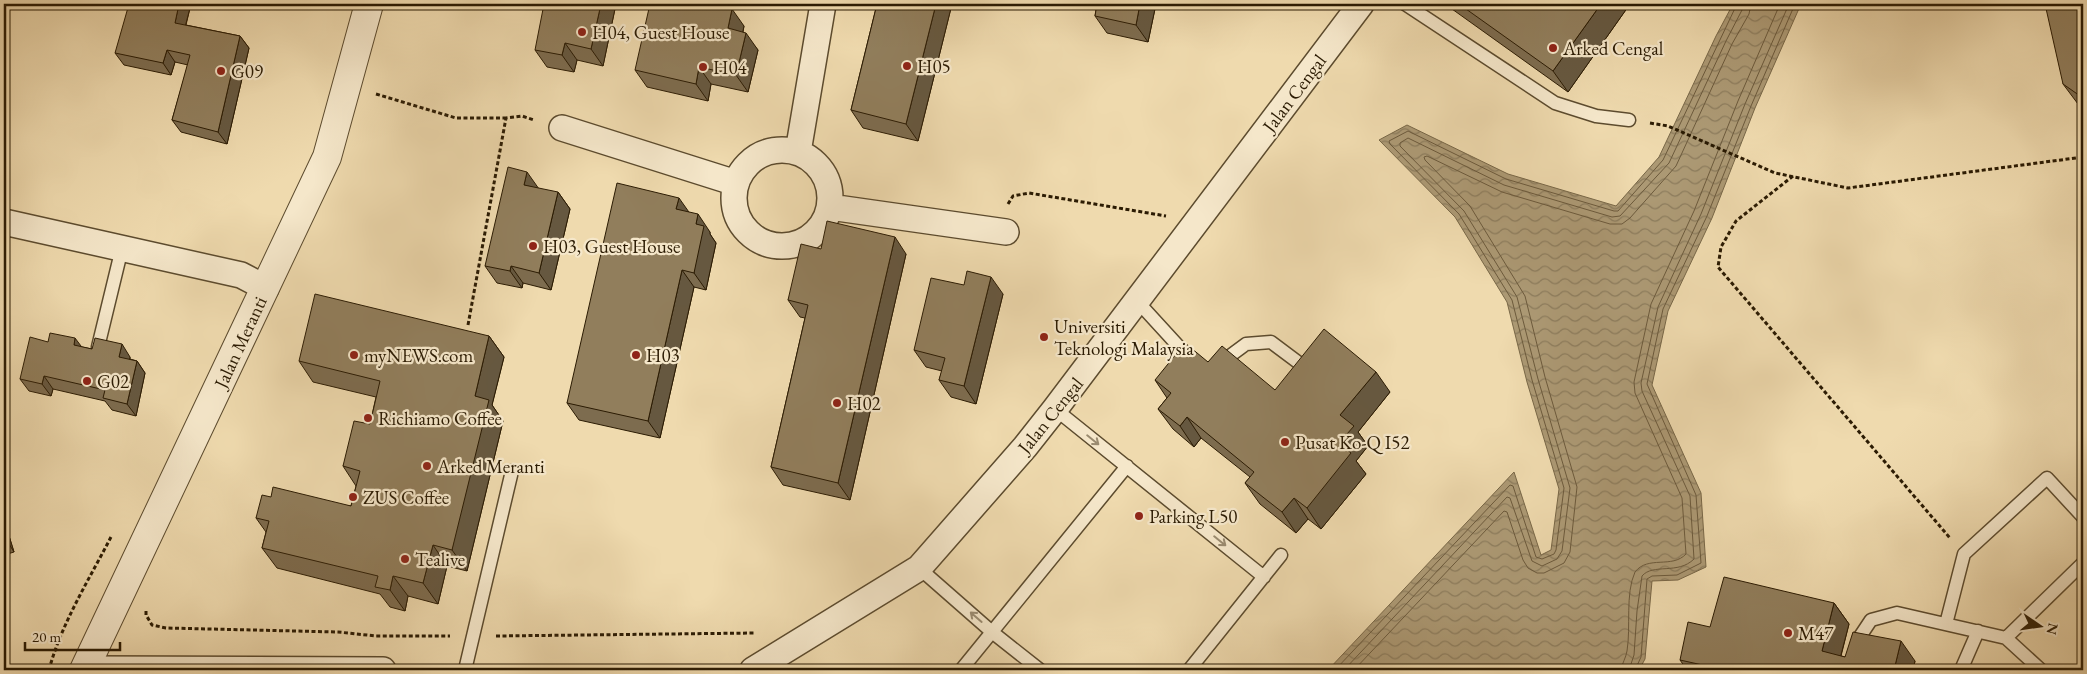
<svg xmlns="http://www.w3.org/2000/svg" width="2087" height="674" viewBox="0 0 2087 674" font-family="'EB Garamond',serif">
  <defs>
    <pattern id="water-waves" width="16" height="10" patternUnits="userSpaceOnUse" patternTransform="scale(1.25)"><rect width="16" height="10" fill="#ac9974"/><path d="M0 5q4-4 8 0t8 0" fill="none" stroke="#8c7c5d"/></pattern>
  </defs>
  <rect width="100%" height="100%" fill="#efdaae"/>
  <filter id="stains"><feTurbulence type="fractalNoise" baseFrequency=".004" numOctaves="4"/><feColorMatrix values="0 0 0 0 .2 0 0 0 0 .09 0 0 0 0 .02 0 0 0 .5 -.17"/></filter>
  <radialGradient id="worn" r=".72"><stop offset=".6" stop-color="#630" stop-opacity="0"/><stop offset="1" stop-color="#630" stop-opacity=".3"/></radialGradient>
  <path fill="url(#water-waves)" stroke="#786747" d="M1733 4H1801L1755 108 1712 218 1668 311 1652 385 1701 493 1706 567 1678 580 1652 581 1645 659 1639 670H1328L1514 472 1541 555 1551 550 1559 489 1527 382 1507 302 1455 217 1379 140 1407 125 1508 174 1616 206 1659 157 1716 36Z"/>
  <g fill="none" stroke-linecap="round" stroke-linejoin="round">
    <path stroke="#6c5a3c" stroke-width="1" d="M1335 670 1510 485 1513 486 1536 557 1542 559 1554 554 1556 550 1564 488 1532 380 1512 300 1459 214 1390 144 1389 141 1408 131 1506 179 1614 211H1618L1663 160 1737 4
      M1344 670 1507 497 1510 498 1532 561 1542 566 1557 559 1562 551 1570 488 1538 379 1517 297 1464 211 1400 146V143L1408 138 1504 185 1612 217 1620 216 1669 163 1726 41 1742 10 1743 4
      M1354 670 1504 511 1507 512 1523 560 1528 568 1537 573H1544L1564 563 1570 552 1577 487 1545 377 1525 296 1470 206 1425 160 1424 157 1427 156 1502 192 1610 224H1622L1630 218 1676 166 1732 44 1749 14 1751 4
      M1621 670C1622 663 1626 658 1627 651 1631 627 1625 594 1635 572 1648 555 1672 569 1686 554L1682 498 1635 393 1634 382 1651 304 1694 211 1738 101 1780 4
      M1629 670 1634 655 1637 611 1642 576C1653 563 1678 575 1694 559L1690 496 1642 391 1641 383 1658 307 1701 214 1745 104 1789 4
      M1635 670 1641 657 1647 579 1652 576 1677 575 1701 563 1696 495 1647 384 1663 309 1707 216 1751 106 1795 4"/>
    <g stroke="#5c4b2e" stroke-width="15">
      <path id="service" d="M1405 4 1555 103 1596 116 1629 120
        M1138 302 1192 361
        M98 347 122 248
        M1218 362 1223 361 1246 344 1271 342 1299 363
        M1055 409 1264 577
        M919 568 992 632 1040 670
        M1946 624 1964 554 2047 478 2083 517
        M1860 648 1859 638 1871 620 1897 613 2006 638
        M465 670 512 471
        M961 670 1127 466
        M1189 670 1281 555
        M1961 670 1978 631
        M2041 670 2006 638 2083 563"/>
    </g>
    <g stroke="#5c4b2e" stroke-width="28">
      <path id="minor" d="M562 128 736 183
        M734 198a48 48 0 1 1 96 0a48 48 0 1 1-96 0Z
        M798 152 823 4
        M830 207 1006 232
        M4 222 241 275 266 288
        M85 669 383 670
        M753 670 919 568 1025 447 1055 409 1361 4"/>
    </g>
    <g stroke="#5c4b2e" stroke-width="30">
      <path id="tertiary" d="M84 670 327 157 369 4"/>
    </g>
    <path stroke="#2b1b03" stroke-width="3" stroke-dasharray="4 2.5" stroke-linecap="butt" d="M376 94 456 118H506
      M1650 123 1668 126 1775 173 1848 188 2083 157
      M1793 176 1736 221 1721 247 1718 267 1950 538
      M1008 204 1013 196 1029 193 1166 216
      M468 325 506 118 522 116 534 120
      M146 611V615L152 625 166 628 338 632 376 636H450
      M496 636 755 633
      M49 670C61 624 90 578 112 535"/>
    <use href="#service" stroke="#f5e7ca" stroke-width="12"/>
    <use href="#minor" stroke="#f5e7ca" stroke-width="25"/>
    <use href="#tertiary" stroke="#f5e7ca" stroke-width="28"/>
  </g>
  <path fill="#7d6c4f" stroke="#2b1b03" d="M191 4 186 25 240 36 249 48 227 144 181 132 172 120 188 65 175 62 171 75 124 65 115 53Z
    M616 4 603 66 577 60 574 72 547 67 535 50Z
    M877 4H952L918 141 863 128 851 110Z
    M1097 4H1156L1148 42 1107 33 1095 16Z
    M1445 4H1630L1568 92Z
    M2083 4V108L2078 104 2063 84Z
    M726 8 744 26 743 32 758 50 748 92 711 84 708 101 647 87 635 70Z
    M558 192 570 209 551 290 523 283 522 288 497 283 485 266Z
    M689 212 710 232V234L716 243 706 290 694 287 660 438 579 420 567 403Z
    M821 249 906 254 850 500 783 485 771 467 805 318 800 317 788 300Z
    M1003 294 976 404 951 397 939 380 942 371 926 367 914 350Z
    M489 336 504 357 492 405 503 421 467 571 447 566 438 604 408 596 405 611 390 607 380 594 277 568 262 548 266 532 256 518 271 497 351 506 356 486 343 466 370 424 376 397 313 382 299 361Z
    M48 342 82 347 130 357V359L137 361 145 373 136 416 112 410 105 401 53 389 51 396 29 391 20 379Z
    M1208 362 1275 390 1390 392 1358 432 1368 446 1356 461 1366 474 1321 529 1308 519 1296 533 1260 504 1245 483 1250 477 1201 438 1194 447 1173 429 1158 409 1167 398 1155 380Z
    M4 520 14 552 4 555Z
    M1834 603 1849 624 1841 656 1845 657 1915 661 1913 670H1687L1680 660Z"/>
  <path fill="#665840" stroke="#2b1b03" d="M179 4H191L183 35 175 23Z
    M601 4H616L603 66 591 49Z
    M711 4H727L723 21Z
    M936 4H952L918 141 906 124Z
    M1140 4H1156L1148 42 1136 25Z
    M1601 4H1630L1568 92 1553 71Z
    M732 9 744 26 740 45 728 28Z
    M746 33 758 50 748 92 736 75Z
    M240 36 249 48 227 144 218 132Z
    M565 43 577 60 574 72 562 55Z
    M167 50 175 62 171 75 163 63Z
    M699 67 711 84 708 101 696 84Z
    M527 172 539 189 524 185Z
    M558 192 570 209 551 290 539 273Z
    M679 198 691 215 676 209Z
    M698 214 710 232V234L716 243 706 290 694 273 696 224Z
    M895 237 906 254 850 500 838 483Z
    M511 266 523 283 522 288 510 271Z
    M682 270 694 287 660 438 648 421Z
    M991 277 1003 294 976 404 964 386Z
    M489 336 504 357 492 405 503 421 467 571 452 550 475 396Z
    M75 338 84 350 74 345Z
    M122 344 130 357 128 369 119 357Z
    M137 361 145 373 136 416 127 404Z
    M1376 372 1390 392 1358 432 1368 446 1356 461 1366 474 1321 529 1307 508 1339 443 1340 415Z
    M44 376 53 389 51 396 42 384Z
    M1187 417 1201 438 1194 447 1180 426Z
    M1294 498 1308 519 1296 533 1282 512Z
    M4 520 14 552 4 536Z
    M433 545 447 566 438 604 423 583Z
    M393 576 408 596 405 611 390 590Z
    M1834 603 1849 624 1837 670 1822 651Z
    M1901 641 1915 661 1913 670H1894Z"/>
  <path fill="#917e5c" stroke="#2b1b03" d="M129 4H179L175 23 240 36 218 132 172 120 190 55 167 50 163 63 115 53Z
    M544 4H601L591 49 565 43 562 55 535 50Z
    M650 4H711L732 9 728 28 746 33 736 75 699 67 696 84 635 70Z
    M877 4H936L906 124 851 110Z
    M1097 4H1140L1136 25 1095 16Z
    M1459 4H1601L1553 71Z
    M2045 4H2083V98L2063 84Z
    M508 167 527 172 524 185 558 192 539 273 511 266 510 271 485 266Z
    M617 183 679 198 676 209 698 214 696 224 704 226 694 273 682 270 648 421 567 403Z
    M827 221 895 237 838 483 771 467 808 305 788 300 801 244 821 249Z
    M967 271 991 277 964 386 939 380 945 358 914 350 931 278 964 285Z
    M315 294 489 336 475 396 489 400 452 550 433 545 423 583 393 576 390 590 375 587 378 576 262 548 269 521 256 518 262 495 271 497 273 487 351 506 360 471 343 466 354 421 370 424 380 381 299 361Z
    M1324 329 1376 372 1340 415 1354 426 1339 443 1351 453 1307 508 1294 498 1282 512 1245 483 1254 472 1187 417 1180 426 1158 409 1171 393 1155 380 1185 343 1208 362 1222 346 1275 390Z
    M50 333 75 338 74 345 92 349 95 338 122 344 119 357 137 361 127 404 103 398 105 390 44 376 42 384 20 379 30 337 48 342Z
    M1724 577 1834 603 1822 651 1845 657 1853 632 1901 641 1894 670H1725L1680 660 1688 622 1710 627Z"/>
  <defs><path id="oneway-shaft" d="M-6 0H5M1.5-3L5.5 0L1.5 3" fill="none" stroke-width="1.6" stroke-linecap="round" stroke-linejoin="round" transform="scale(1.25)"/></defs>
  <g stroke="#9a8b70">
    <use href="#oneway-shaft" transform="translate(1093 440) rotate(39)"/>
    <use href="#oneway-shaft" transform="translate(1220 541) rotate(39)"/>
    <use href="#oneway-shaft" transform="translate(976 617) rotate(-139)"/>
  </g>
  <g fill="#8f2418" stroke="#f5e7ca" stroke-width="2">
    <circle cx="582" cy="32" r="5"/>
    <circle cx="1553" cy="48" r="5"/>
    <circle cx="907" cy="66" r="5"/>
    <circle cx="703" cy="67" r="5"/>
    <circle cx="221" cy="71" r="5"/>
    <circle cx="533" cy="246" r="5"/>
    <circle cx="1044" cy="337" r="5"/>
    <circle cx="354" cy="355" r="5"/>
    <circle cx="636" cy="355" r="5"/>
    <circle cx="87" cy="381" r="5"/>
    <circle cx="837" cy="403" r="5"/>
    <circle cx="368" cy="418" r="5"/>
    <circle cx="1285" cy="442" r="5"/>
    <circle cx="427" cy="466" r="5"/>
    <circle cx="353" cy="497" r="5"/>
    <circle cx="1139" cy="516" r="5"/>
    <circle cx="405" cy="559" r="5"/>
    <circle cx="1788" cy="633" r="5"/>
  </g>
  <g text-anchor="middle" stroke-width="4.5" stroke-linejoin="round" paint-order="stroke">
    <g font-size="19" fill="#2b1b03" stroke="#f5e7ca" text-anchor="start">
      <text x="592" y="39">H04, Guest House</text>
      <text x="1563" y="55">Arked Cengal</text>
      <text x="917" y="73">H05</text>
      <text x="713" y="74">H04</text>
      <text x="231" y="78">G09</text>
      <text x="543" y="253">H03, Guest House</text>
      <text x="1054" y="333">Universiti<tspan x="1054" dy="22">Teknologi Malaysia</tspan></text>
      <text x="364" y="362">myNEWS.com</text>
      <text x="646" y="362">H03</text>
      <text x="97" y="388">G02</text>
      <text x="847" y="410">H02</text>
      <text x="378" y="425">Richiamo Coffee</text>
      <text x="1295" y="449">Pusat Ko-Q I52</text>
      <text x="437" y="473">Arked Meranti</text>
      <text x="363" y="504">ZUS Coffee</text>
      <text x="1149" y="523">Parking L50</text>
      <text x="415" y="566">Tealive</text>
      <text x="1798" y="640">M47</text>
    </g>
    <g font-size="19" fill="#2b1b03" stroke="#f5e7ca">
      <text transform="translate(1294 93) rotate(-53)" y="7">Jalan Cengal</text>
      <text transform="translate(240 342) rotate(-65)" y="7">Jalan Meranti</text>
      <text transform="translate(1050 415) rotate(-51)" y="7">Jalan Cengal</text>
    </g>
  </g>
  <rect width="2087" height="674" fill="none" stroke="#efdaae" stroke-width="20"/>
  <rect x="5" y="5" width="2077" height="664" fill="none" stroke="#2b1b03" stroke-width="2.5"/>
  <rect x="10" y="10" width="2067" height="654" fill="none" stroke="#2b1b03"/>
  <g transform="translate(2040 626) rotate(103)" stroke="#f5e7ca" stroke-width="4" paint-order="stroke">
  <path d="M0-4L9 19L0 12L-9 19Z" fill="#2b1b03"/>
  <text y="-8" font-size="14" font-weight="bold" text-anchor="middle" fill="#2b1b03">N</text>
  </g>
  <path d="M25 642v8h95v-8" fill="none" stroke="#2b1b03" stroke-width="2.5"/>
  <text x="32" y="642" font-size="15" fill="#2b1b03" stroke="#f5e7ca" stroke-width="4" paint-order="stroke">20 m</text>
  <rect width="100%" height="100%" filter="url(#stains)"/>
  <rect width="100%" height="100%" fill="url(#worn)"/>
</svg>
